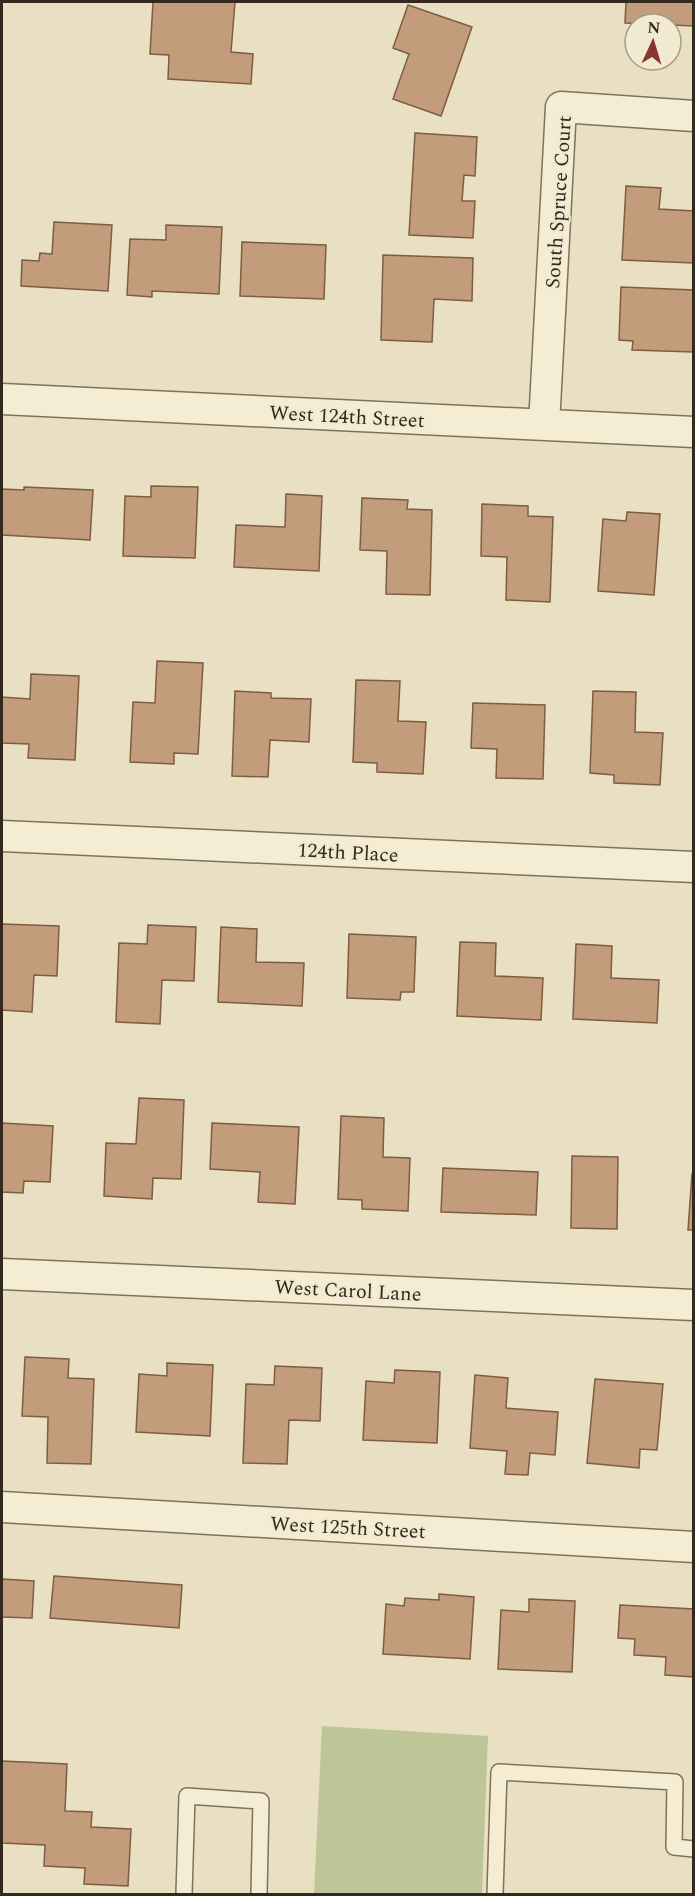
<svg xmlns="http://www.w3.org/2000/svg" width="695" height="1896" viewBox="0 0 695 1896" font-family="Spectral,serif">
  <rect width="100%" height="100%" fill="#e9dfc2"/>
  <path fill="#bec597" d="M322 1726 488 1736 482 1894H314Z"/>
  <path fill="#c39c7b" stroke="#7d5d43" stroke-width="1.5" d="M153 2H235L231 52 253 54 251 84 168 79 169 55 150 54Z
    M626 2H694V26L625 23Z
    M408 5 472 27 441 116 393 99 409 54 393 48Z
    M415 133 477 137 475 176 464 175 462 201H475L473 238 409 235Z
    M626 186 661 188 659 209 694 211V263L622 260Z
    M54 222 112 225 108 291 21 286 22 260 39 261 40 253 52 254Z
    M166 225 222 227 219 294 152 291V297L127 295 130 239 166 240Z
    M242 242 326 245 324 299 240 296Z
    M383 255 473 258 472 301 434 299 432 342 381 340Z
    M621 287 694 290V352L632 350 633 341 619 340Z
    M151 486 198 487 195 558 123 556 125 496 151 497Z
    M24 487 93 490 90 540 2 535V489L24 490Z
    M286 494 322 496 319 571 234 567 236 525 285 527Z
    M362 498 408 500 407 509 432 510 430 595 386 594 387 551 360 550Z
    M482 504 528 506V516L553 517 550 602 506 600 507 557 481 556Z
    M627 512 660 514 654 595 598 591 603 519 626 521Z
    M157 661 203 663 198 754 174 753V764L130 762 133 702 155 703Z
    M31 674 79 676 75 760 28 758 29 744 2 743V697L30 699Z
    M356 680 400 681 398 721 426 722 423 774 377 772V763L353 762Z
    M235 691 271 693V698L311 699 309 742 270 740 268 777 232 776Z
    M593 691 636 692 635 732 663 733 660 785 614 783V775L590 773Z
    M473 703 545 705 543 779 496 778 497 749 471 748Z
    M2 924 59 926 57 976 34 975 32 1012 2 1010Z
    M148 925 196 927 194 981 162 980 160 1024 116 1022 119 943 147 944Z
    M221 927 257 929 256 962 304 963 302 1006 218 1002Z
    M349 934 416 937 414 992H401L400 1000 347 998Z
    M460 942 496 943 495 976 543 978 541 1020 457 1016Z
    M576 944 612 946 611 978 659 980 657 1023 573 1019Z
    M139 1098 184 1100 181 1179 153 1178 152 1199 104 1196 106 1143 136 1144Z
    M341 1116 384 1118 383 1157 410 1158 408 1211 362 1209V1200L338 1199Z
    M2 1123 53 1126 50 1182 24 1181 23 1193 2 1192Z
    M212 1123 299 1127 295 1204 258 1202 260 1172 210 1169Z
    M572 1156 618 1157 617 1229 571 1228Z
    M443 1168 538 1172 536 1215 441 1212Z
    M692 1174H694V1230H688Z
    M25 1357 69 1359 68 1378 94 1379 91 1464 47 1463 48 1417 22 1416Z
    M167 1363 213 1365 210 1436 136 1432 139 1374 167 1376Z
    M275 1366 322 1368 320 1421 289 1420 287 1464 243 1463 246 1384 274 1385Z
    M395 1370 440 1372 437 1443 363 1440 366 1381 394 1383Z
    M475 1375 508 1378 506 1408 558 1412 555 1455 530 1453 528 1475 505 1474 507 1451 470 1448Z
    M595 1379 663 1384 657 1450 640 1449 639 1468 587 1463Z
    M54 1576 182 1585 179 1628 50 1618Z
    M2 1579 34 1581 32 1618 2 1617Z
    M439 1594 474 1597 470 1659 383 1654 386 1604 404 1606 405 1598 439 1600Z
    M529 1599 575 1601 572 1672 498 1669 501 1610 529 1612Z
    M620 1605 694 1609V1677L665 1675 666 1657 634 1655 635 1639 618 1638Z
    M2 1761 67 1764 65 1811 92 1812 91 1827 131 1829 128 1886 84 1884 85 1868 44 1866 45 1845 2 1843Z"/>
  <g fill="none" stroke-linecap="round" stroke-linejoin="round">
    <g stroke="#80715b" stroke-width="18">
      <path id="lane" d="M184 1894 187 1796 261 1801 259 1894
        M495 1894 499 1772 675 1782 674 1847 694 1849"/>
    </g>
    <g stroke="#80715b" stroke-width="33">
      <path id="street" d="M2 399 694 432
        M544 425 561 107 694 116
        M2 836 694 867
        M2 1274 694 1305
        M2 1507 694 1547"/>
    </g>
    <use href="#lane" stroke="#f5ecd4" stroke-width="15"/>
    <use href="#street" stroke="#f5ecd4" stroke-width="30"/>
  </g>
  <g text-anchor="middle" stroke-width="4.5" stroke-linejoin="round" paint-order="stroke">
    <g font-size="20" fill="#32281e" stroke="#f1e9d0">
      <text transform="translate(558 202) rotate(-86)" y="7">South Spruce Court</text>
      <text transform="translate(347 416) rotate(3)" y="7">West 124th Street</text>
      <text transform="translate(348 852) rotate(3)" y="7">124th Place</text>
      <text transform="translate(348 1290) rotate(3)" y="7">West Carol Lane</text>
      <text transform="translate(348 1527) rotate(3)" y="7">West 125th Street</text>
    </g>
  </g>
  <rect width="695" height="1896" fill="none" stroke="#32281e" stroke-width="6"/>
  <g transform="translate(653 42) rotate(4)"><circle r="28" fill="#f1e9d0" stroke="#a59c89" stroke-width="1.5"/>
  <path d="M0-4.5L10 22L0 15L-10 22Z" fill="#893531"/>
  <text y="-9" font-size="16" font-weight="bold" text-anchor="middle" fill="#32281e">N</text>
  </g>
</svg>
